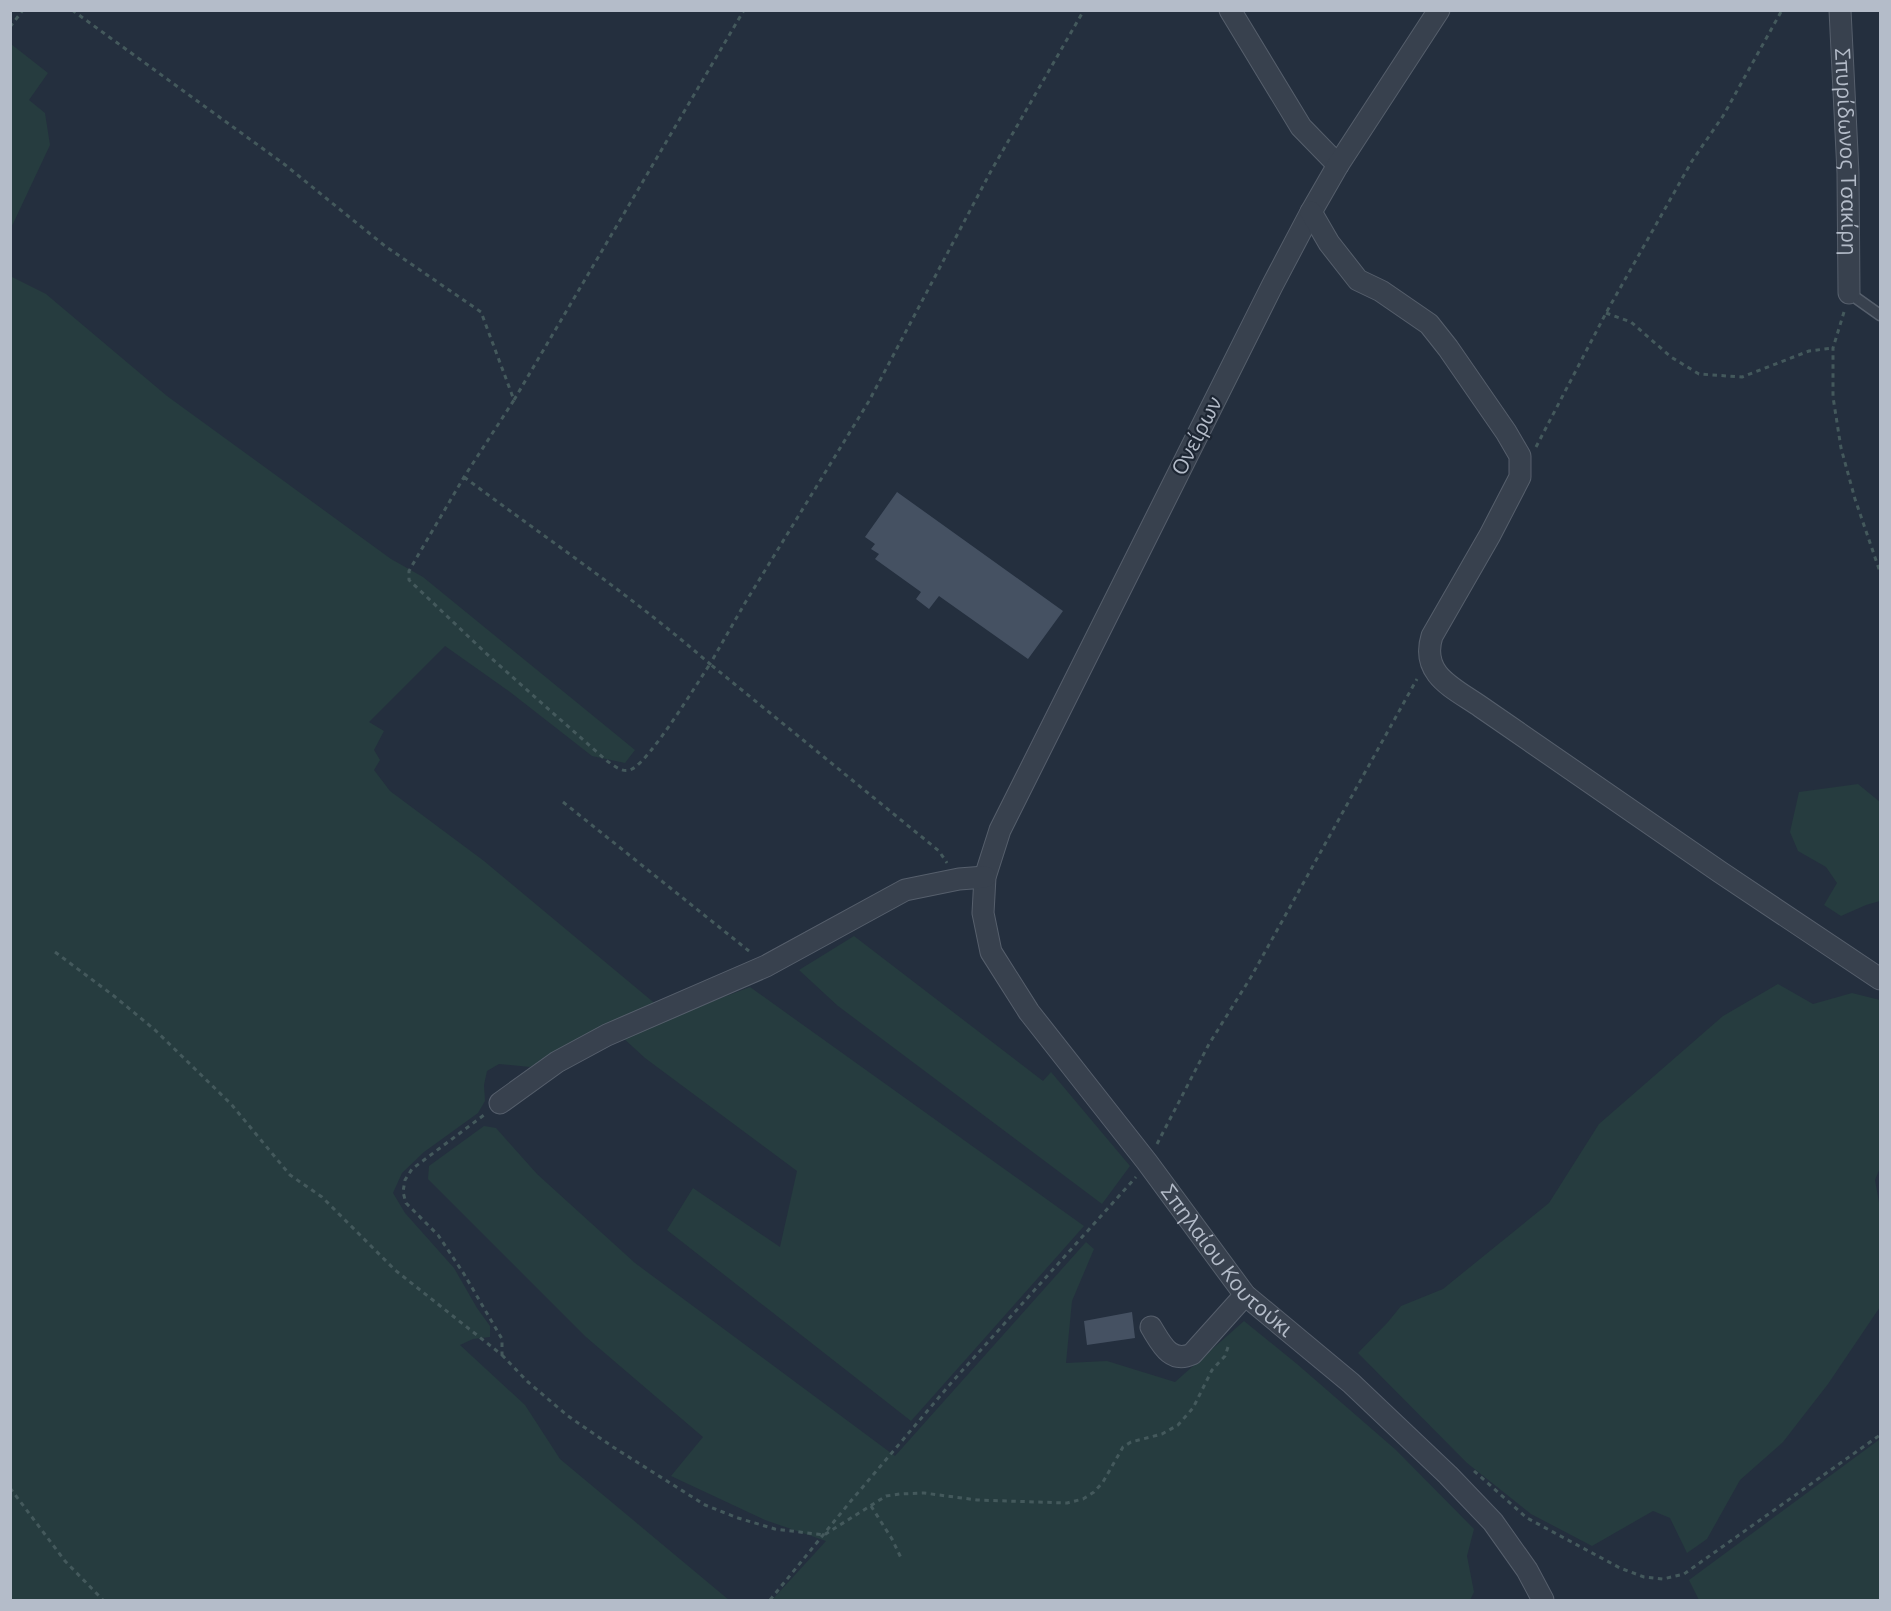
<svg xmlns="http://www.w3.org/2000/svg" width="1891" height="1611" viewBox="0 0 1891 1611" font-family="'Open Sans',sans-serif">
  <rect width="100%" height="100%" fill="#242f3e"/>
  <path fill="#263c3f" d="M11 44 48 73 29 100 45 113 50 145 11 228Z
    M10 276 46 294 167 396 391 559 423 577 635 750 625 763 592 756 510 692 445 646 369 722 384 731 374 750 380 760 374 770 390 791 484 861 658 1006 530 1067 499 1064 487 1071 484 1085 485 1101 478 1113 424 1152 402 1173 393 1193 405 1213 454 1268 477 1308 490 1326V1337L473 1339 460 1345 525 1405 560 1459 729 1600H11Z
    M1858 784 1880 802V901L1866 905 1841 916 1824 905 1837 883 1826 867 1798 851 1790 832 1799 792Z
    M854 936 1043 1081 1051 1072 1130 1166 1102 1204 838 1006 799 970Z
    M1778 984 1813 1004 1852 993 1880 1000V1168L1875 1180 1880 1208V1307L1828 1384 1783 1442 1740 1480 1707 1539 1687 1553 1670 1518 1653 1511 1592 1546 1531 1514 1467 1463 1358 1353 1388 1322 1401 1306 1443 1289 1549 1203 1599 1124 1723 1016Z
    M750 987 1084 1226 911 1421 667 1230 693 1188 780 1247 797 1171 645 1058 621 1036Z
    M484 1126 496 1128 537 1174 635 1263 895 1456 1086 1242 1094 1249 1072 1301 1066 1363 1107 1361 1175 1382 1244 1321 1297 1364 1396 1450 1474 1529 1467 1556 1474 1592 1470 1600H772L826 1541 765 1520 671 1476 703 1437 586 1337 428 1179 429 1166Z
    M1880 1439V1600H1699L1689 1580Z"/>
  <path fill="#455162" d="M897 492 1063 611 1028 659 939 596 929 609 916 599 921 592 875 559 879 554 871 549 875 544 865 537Z
    M1132 1312 1135 1338 1087 1345 1084 1321Z"/>
  <g fill="none" stroke-linecap="round" stroke-linejoin="round">
    <g stroke="#565f6c" stroke-width="13">
      <path id="service" d="M1849 293 1880 315"/>
    </g>
    <g stroke="#565f6c" stroke-width="23">
      <g id="minor">
        <path d="M1230 10 1301 127 1338 165"/>
        <path id="s1" d="M1439 10 1338 165 1311 212 1272 286 1000 830 985 877 983 913 991 952 1029 1012 1147 1162 1245 1295 1351 1383 1448 1475 1493 1522 1527 1570 1543 1600"/>
        <path id="s2" d="M1840 10 1848 173 1849 293"/>
        <path d="M1311 212 1329 243 1358 280 1381 291 1429 324 1448 348 1506 432 1520 456V477L1490 535 1432 636C1420 675 1454 688 1481 707L1720 872 1880 979"/>
        <path d="M500 1103 557 1062 607 1035 766 966 905 890 959 879 985 877"/>
        <path d="M1151 1327C1161 1343 1170 1364 1192 1354L1245 1295"/>
      </g>
    </g>
    <path stroke="#44595c" stroke-width="3" stroke-dasharray="4.5 4.5" stroke-linecap="butt" d="M72 10 284 164 385 246 481 312 514 400 464 477 417 557 409 571V580L491 658 607 761C615 766 623 774 632 769 651 759 696 685 710 664L939 851 947 863
      M10 27 23 10
      M1844 312 1833 348V397L1841 448 1855 499 1880 572
      M1606 313 1631 322 1671 357 1699 374 1742 377 1809 351 1833 348
      M514 400 744 10
      M1536 447 1606 313 1692 161 1723 116 1782 10
      M464 477C547 539 632 596 710 664L745 603 869 401 991 171 1084 10
      M563 802 749 951
      M55 952 114 996 155 1030 231 1104 290 1175 322 1197 395 1270 502 1355V1339L464 1274 438 1235 406 1203 403 1192 405 1180 412 1169 484 1115
      M1157 1144 1209 1044 1251 977 1417 679
      M502 1355 528 1382 568 1416 613 1447 705 1505 738 1518 775 1529 824 1535 886 1496 900 1494 924 1493 977 1500 1067 1503 1083 1499 1094 1492 1103 1482 1123 1447 1131 1442 1162 1434 1178 1425 1193 1408 1212 1370 1225 1356 1229 1344
      M1474 1471 1527 1518 1620 1568 1644 1577 1663 1579 1684 1574 1880 1435
      M10 1488 65 1561 103 1600
      M871 1506 892 1539 902 1560
      M770 1600 850 1502 952 1382 1136 1177"/>
    <use href="#service" stroke="#38414e" stroke-width="10"/>
    <use href="#minor" stroke="#38414e" stroke-width="21"/>
  </g>
  <g text-anchor="middle" stroke-width="4.5" stroke-linejoin="round" paint-order="stroke">
    <g font-size="21" fill="#b4bcc9" stroke="#1d2633">
      <text dy="7" stroke="none"><textPath href="#s2" startOffset="142">Σπυρίδωνος Τσακίρη</textPath></text>
      <text transform="translate(1197 436) rotate(-63)" y="7">Ονείρων</text>
      <text dy="7" stroke="none"><textPath href="#s1" startOffset="1446">Σπηλαίου Κουτούκι</textPath></text>
    </g>
  </g>
  <rect width="1891" height="1611" fill="none" stroke="#b4bcc9" stroke-width="24"/>
</svg>
